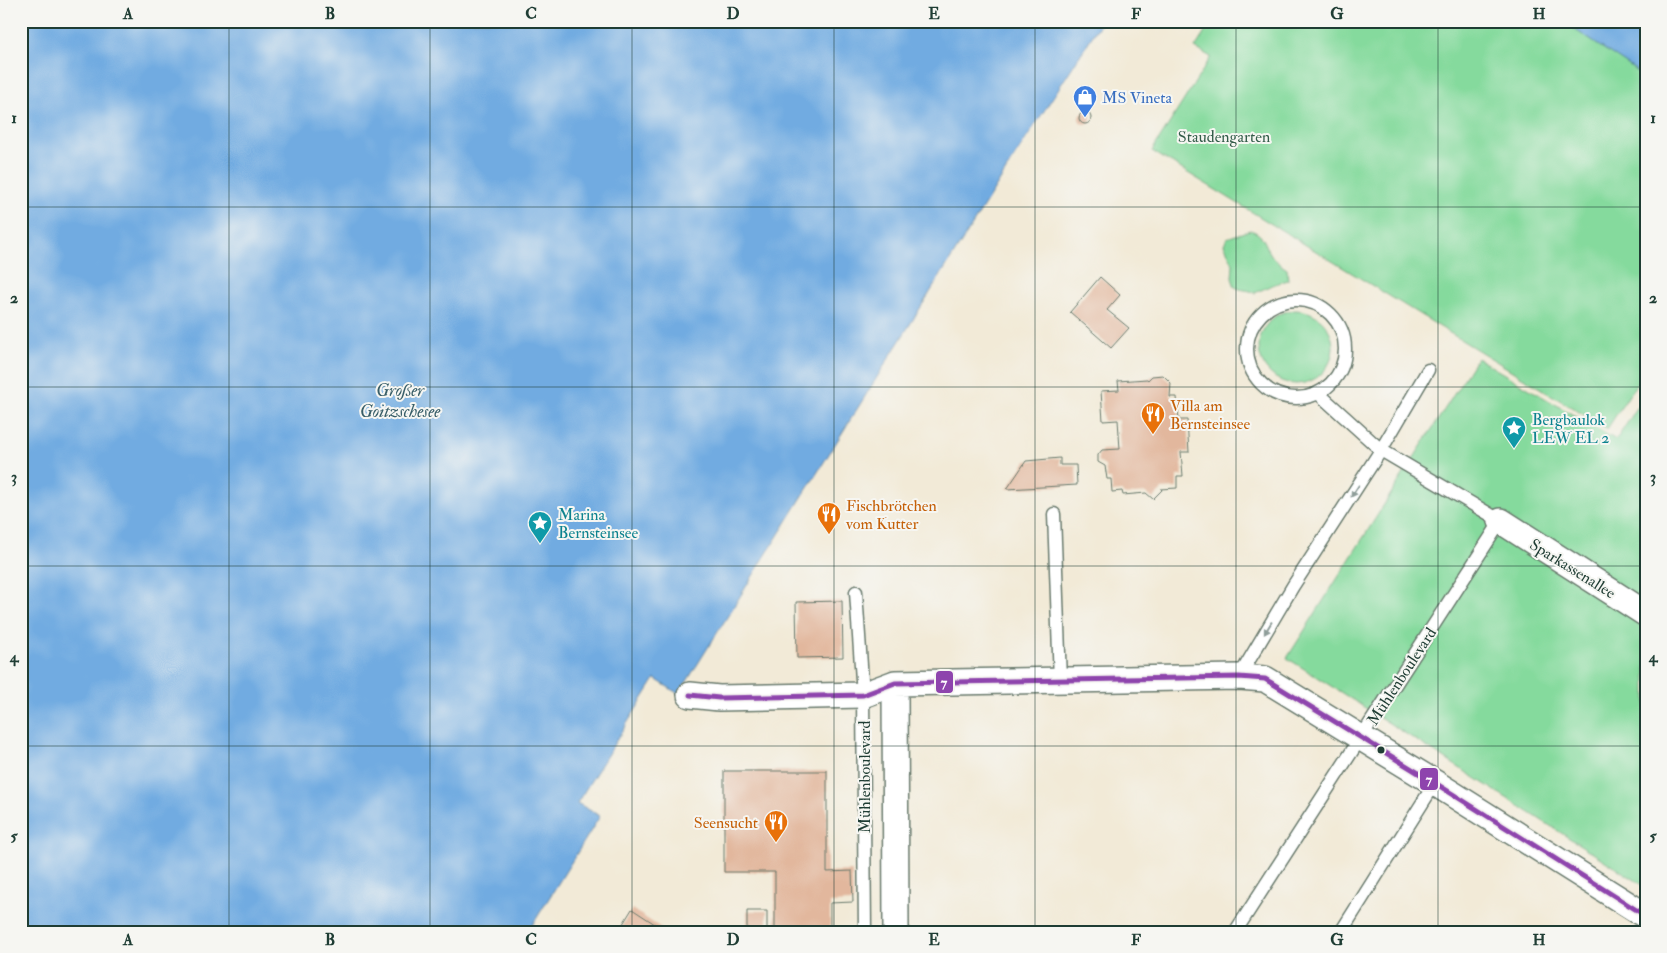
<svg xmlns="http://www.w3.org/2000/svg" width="1667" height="953" viewBox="0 0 1667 953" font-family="'IM FELL Double Pica',serif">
  <rect width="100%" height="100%" fill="#f6f6f2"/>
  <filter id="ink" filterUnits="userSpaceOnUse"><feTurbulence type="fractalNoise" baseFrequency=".02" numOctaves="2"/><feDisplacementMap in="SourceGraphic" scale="10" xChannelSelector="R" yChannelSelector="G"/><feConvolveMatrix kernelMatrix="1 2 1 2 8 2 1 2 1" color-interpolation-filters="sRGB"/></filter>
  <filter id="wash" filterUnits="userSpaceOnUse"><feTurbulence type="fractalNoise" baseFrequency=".0096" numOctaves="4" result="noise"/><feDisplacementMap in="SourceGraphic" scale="20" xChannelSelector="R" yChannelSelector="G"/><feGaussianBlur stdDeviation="1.12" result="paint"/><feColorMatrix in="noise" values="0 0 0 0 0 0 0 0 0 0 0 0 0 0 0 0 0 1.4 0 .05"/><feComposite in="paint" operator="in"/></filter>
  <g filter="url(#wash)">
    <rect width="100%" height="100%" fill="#f2ead7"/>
    <path fill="#85da9d" stroke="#528c68" d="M1212 21H1562L1646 77V384L1639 380 1607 429 1152 151 1211 57 1195 48Z
      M1250 230C1266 235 1264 245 1272 256 1276 262 1281 265 1287 269L1288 280 1272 285 1255 293C1248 289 1242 291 1235 287L1232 278 1233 264 1224 244 1227 238Z
      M1259 347a37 37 0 1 1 74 0a37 37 0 1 1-74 0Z
      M1477 358 1616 440 1646 394V887L1287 658Z"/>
    <path fill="#71abe1" stroke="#48748a" d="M21 21H1102L1009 166 679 694 655 679 577 803 600 816 528 932H21Z
      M1562 21H1646V77Z"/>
    <path fill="#f2ead7" d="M1079 58 1081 60 1011 167 1009 166Z"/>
    <g id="blocks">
      <path fill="#e2b79d" d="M1079 118a6 6 0 1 1 12 0a6 6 0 1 1-12 0Z
        M1100 277 1120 295 1107 310 1129 328 1111 348 1070 312Z
        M1163 375 1171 383 1170 397H1177L1179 420H1187L1189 452H1181L1183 476H1177V488L1161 489 1162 490 1153 499 1146 493 1123 495 1122 491 1112 492 1111 479H1107L1105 466 1098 462V455L1102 450 1120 449 1118 420 1103 421 1101 391 1119 390 1118 381 1147 379 1148 380 1152 376Z
        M1060 458V465H1076L1077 485 1007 489 1026 461Z
        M842 601 843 657 797 658 796 602Z
        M724 771H827V872L852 871 853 902 830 903V932H775V872H724Z
        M632 909 667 932H618Z
        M747 911H767V932H747Z"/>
    </g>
  </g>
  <g filter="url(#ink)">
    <use href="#blocks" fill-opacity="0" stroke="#697a6d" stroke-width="1"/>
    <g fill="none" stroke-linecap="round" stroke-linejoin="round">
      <g stroke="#697a6d" stroke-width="15">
        <path id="lane" d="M1247 349a49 49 0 1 1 98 0a49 49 0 1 1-98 0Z
          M1054 514 1060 681
          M856 592 863 695 865 932
          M1239 677 1293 586 1381 450 1428 370
          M1235 932 1501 521 1381 450 1318 393
          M1341 932 1435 783"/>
      </g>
      <g stroke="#697a6d" stroke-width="28">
        <path id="street" d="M1501 521 1646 614
          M895 683 896 932
          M690 695 719 698 863 695 895 683 1239 677 1265 679 1435 783 1646 916"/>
      </g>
      <use href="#lane" stroke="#fff" stroke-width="12"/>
      <use href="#street" stroke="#fff" stroke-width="25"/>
      <g stroke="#f6f6f2" stroke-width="9">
        <path id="bus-1" d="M690 695 719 698 863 695 895 683 1239 677 1265 679 1435 783 1646 916"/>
      </g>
      <use href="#bus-1" stroke="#8e44ad" stroke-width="5"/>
    </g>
    <defs><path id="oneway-solid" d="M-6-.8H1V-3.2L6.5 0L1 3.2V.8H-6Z" transform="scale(1.25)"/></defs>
    <g fill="#8f9e9a">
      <use href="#oneway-solid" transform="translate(1355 491) rotate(123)"/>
      <use href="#oneway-solid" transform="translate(1268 628) rotate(121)"/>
    </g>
  </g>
  <path fill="none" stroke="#1f3d34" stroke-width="1" stroke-opacity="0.55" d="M229 21V932M430 21V932M632 21V932M834 21V932M1035 21V932M1236 21V932M1438 21V932M21 207H1646M21 387H1646M21 566H1646M21 746H1646"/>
  <defs>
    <g id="shop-pin" transform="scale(1.25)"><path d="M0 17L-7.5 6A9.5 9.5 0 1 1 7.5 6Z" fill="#3f7fe0" stroke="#f6f6f2"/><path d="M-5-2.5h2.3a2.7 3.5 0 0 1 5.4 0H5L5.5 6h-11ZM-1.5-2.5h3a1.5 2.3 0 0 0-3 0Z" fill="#fff"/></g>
    <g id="restaurant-pin" transform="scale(1.25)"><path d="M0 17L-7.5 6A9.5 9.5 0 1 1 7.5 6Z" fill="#e8710a" stroke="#f6f6f2"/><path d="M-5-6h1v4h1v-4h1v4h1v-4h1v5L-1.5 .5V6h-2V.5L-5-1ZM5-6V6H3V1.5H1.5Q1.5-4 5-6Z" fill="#fff"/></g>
    <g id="sight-pin" transform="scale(1.25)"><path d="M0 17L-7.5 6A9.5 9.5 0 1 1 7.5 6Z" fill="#0f9aa8" stroke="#f6f6f2"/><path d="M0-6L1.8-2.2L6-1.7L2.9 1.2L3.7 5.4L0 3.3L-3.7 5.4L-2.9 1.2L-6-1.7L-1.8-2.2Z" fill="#fff"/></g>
  </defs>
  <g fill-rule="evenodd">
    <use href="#shop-pin" x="1085" y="97"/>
    <use href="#restaurant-pin" x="1153" y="414"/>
    <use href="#sight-pin" x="1514" y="428"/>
    <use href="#restaurant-pin" x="829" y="514"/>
    <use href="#sight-pin" x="540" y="523"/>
    <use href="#restaurant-pin" x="776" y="822"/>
  </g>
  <circle fill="#1f3d34" stroke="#f6f6f2" stroke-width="2" cx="1381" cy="750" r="4.5"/>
  <g text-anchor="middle" stroke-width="4" stroke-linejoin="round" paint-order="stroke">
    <g font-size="16" fill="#366cbe" stroke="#f6f6f2" text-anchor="start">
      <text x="1102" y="103">MS Vineta</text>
    </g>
    <g font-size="16" fill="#335c49" stroke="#f6f6f2">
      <text x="1224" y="142">Staudengarten</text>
    </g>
    <g font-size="16" fill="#c56008" stroke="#f6f6f2" text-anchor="start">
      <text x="1170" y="411">Villa am<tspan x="1170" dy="18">Bernsteinsee</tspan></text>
      <text x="846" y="511">Fischbrötchen<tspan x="846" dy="18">vom Kutter</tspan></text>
      <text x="758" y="828" text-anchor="end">Seensucht</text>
    </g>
    <g font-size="16" fill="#0d838f" stroke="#f6f6f2" text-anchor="start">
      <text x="1532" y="425">Bergbaulok<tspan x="1532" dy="18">LEW EL 2</tspan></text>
      <text x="558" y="520">Marina<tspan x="558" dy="18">Bernsteinsee</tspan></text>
    </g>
    <g font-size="16" fill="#1f3d34" stroke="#f6f6f2">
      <text transform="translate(1573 568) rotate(32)" y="6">Sparkassenallee</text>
      <text transform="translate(1401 676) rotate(-57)" y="6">Mühlenboulevard</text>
      <text transform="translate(864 777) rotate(-90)" y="6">Mühlenboulevard</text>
    </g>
    <g font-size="18" font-style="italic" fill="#385e68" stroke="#f6f6f2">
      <text x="400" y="396">Großer<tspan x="400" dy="21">Goitzschesee</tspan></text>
    </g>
  </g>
  <g stroke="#f6f6f2" stroke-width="2">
    <rect x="935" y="670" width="19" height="24" rx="5" fill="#8e44ad"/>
    <rect x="1419" y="767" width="20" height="24" rx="5" fill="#8e44ad"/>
  </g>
  <g font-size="14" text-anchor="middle" font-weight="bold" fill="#fff">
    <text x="944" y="687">7</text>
    <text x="1429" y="784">7</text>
  </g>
  <rect width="1667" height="953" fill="none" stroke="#f6f6f2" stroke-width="55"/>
  <rect x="28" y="28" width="1612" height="898" fill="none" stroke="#1f3d34" stroke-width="2"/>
  <g font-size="16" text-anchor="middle" font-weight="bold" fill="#1f3d34">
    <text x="128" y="19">A</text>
    <text x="330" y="19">B</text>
    <text x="531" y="19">C</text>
    <text x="733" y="19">D</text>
    <text x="934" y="19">E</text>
    <text x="1136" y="19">F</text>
    <text x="1337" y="19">G</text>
    <text x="1539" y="19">H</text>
    <text x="14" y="123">1</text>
    <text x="1653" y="123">1</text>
    <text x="14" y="303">2</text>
    <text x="1653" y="303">2</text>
    <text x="14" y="482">3</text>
    <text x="1653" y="482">3</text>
    <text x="14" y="662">4</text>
    <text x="1653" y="662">4</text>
    <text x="14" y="841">5</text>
    <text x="1653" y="841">5</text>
    <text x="128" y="945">A</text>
    <text x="330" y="945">B</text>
    <text x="531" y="945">C</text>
    <text x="733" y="945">D</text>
    <text x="934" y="945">E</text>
    <text x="1136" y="945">F</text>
    <text x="1337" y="945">G</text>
    <text x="1539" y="945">H</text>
  </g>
</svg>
